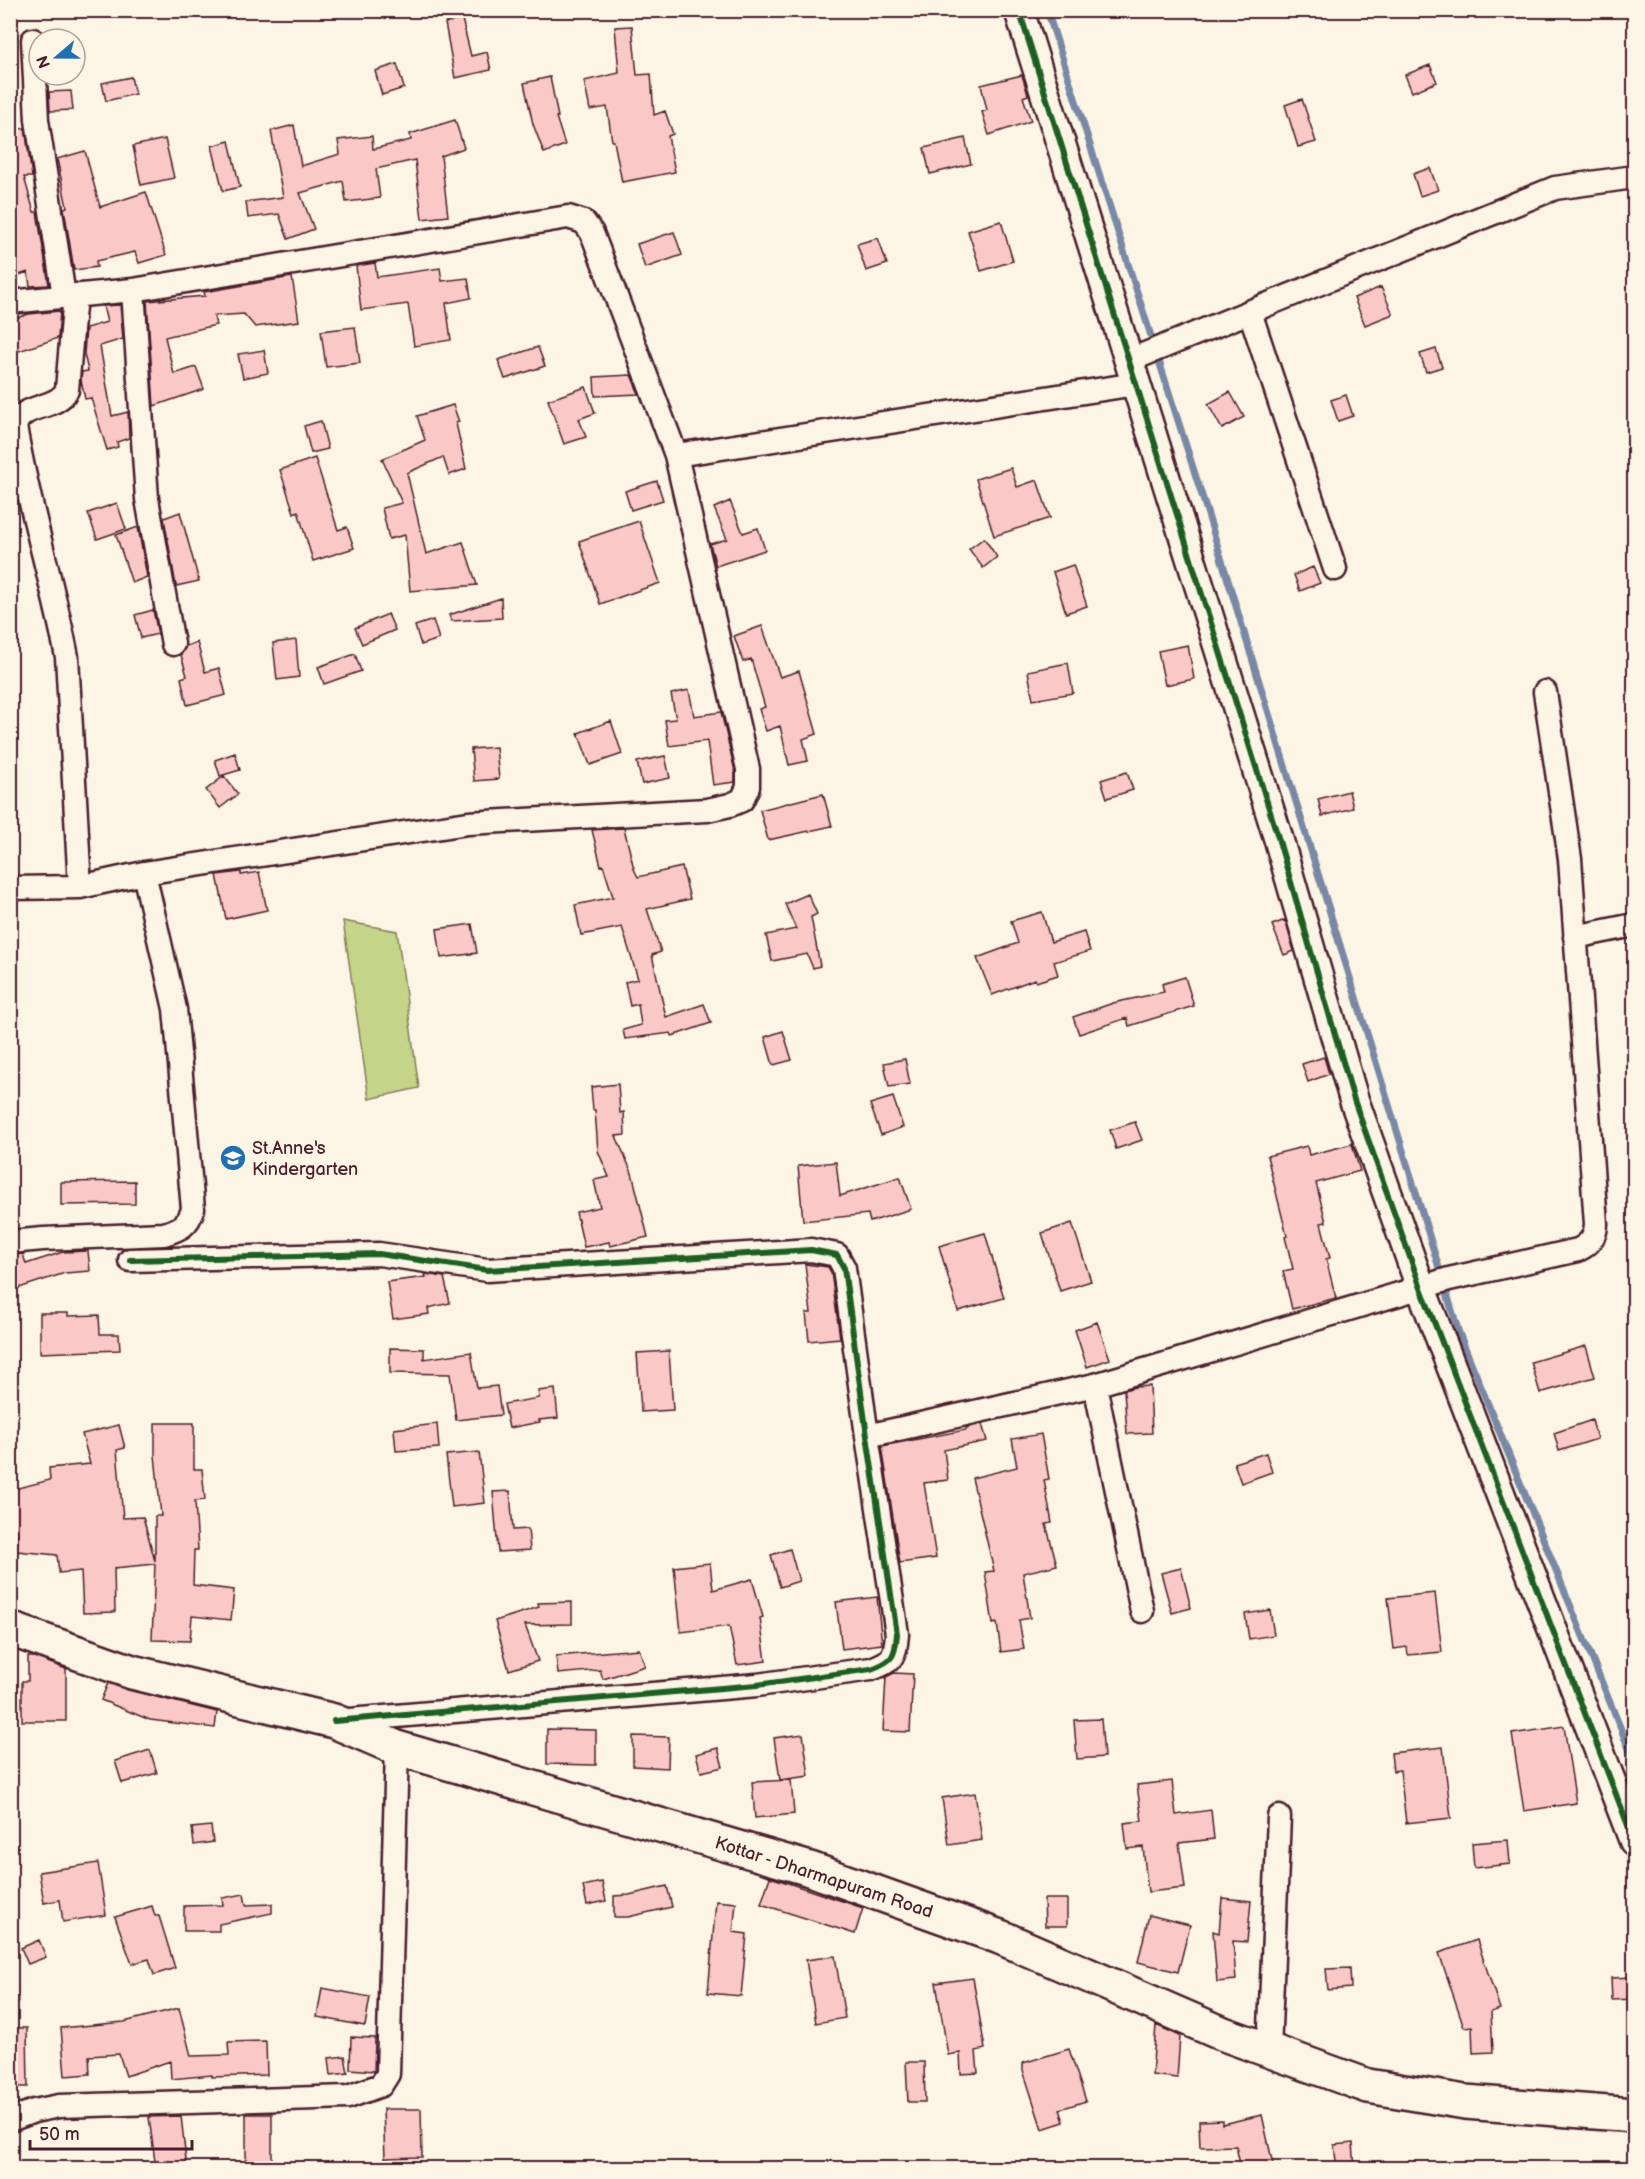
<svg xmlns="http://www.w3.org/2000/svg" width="1645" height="2179" viewBox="0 0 1645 2179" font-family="'Balsamiq Sans',sans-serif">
  <rect width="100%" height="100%" fill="#fcf5e5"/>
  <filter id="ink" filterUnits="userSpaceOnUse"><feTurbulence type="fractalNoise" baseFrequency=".0167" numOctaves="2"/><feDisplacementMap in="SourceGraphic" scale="12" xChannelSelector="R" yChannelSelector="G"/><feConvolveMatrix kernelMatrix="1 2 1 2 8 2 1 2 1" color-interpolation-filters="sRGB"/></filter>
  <g filter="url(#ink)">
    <path fill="#c4d489" stroke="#877a5a" stroke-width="1.5" d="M343 921 397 931 419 1088 369 1099Z"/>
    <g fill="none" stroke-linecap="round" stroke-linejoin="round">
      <path stroke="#7989a5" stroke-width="7" d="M1047 10 1204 502 1459 1333 1634 1761"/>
    </g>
    <path fill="#fac9c7" stroke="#4a1f2b" stroke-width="1.5" d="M462 19 471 56 487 52 491 70 455 78 445 23Z
      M632 26 637 75 651 74 654 115 665 111 673 134 668 136 675 172 622 182 614 141H612L607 107 590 110 584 81 619 73 615 27Z
      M397 64 404 88 382 95 375 71Z
      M1430 65 1437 82 1412 92 1405 75Z
      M1022 75 1028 95 1023 97 1031 121 989 135 982 112 987 110 981 85Z
      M131 77 135 94 106 101 102 83Z
      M550 77 558 117H556L565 145 544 153 533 124 524 83Z
      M71 91 73 110 50 111 49 92Z
      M1302 99 1316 142 1298 147 1285 105Z
      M455 120 464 148 441 156 448 216 422 219 415 160 376 169 380 198 346 202 343 181 300 193 314 229 288 239 279 214 248 218 246 202 283 197 271 131 294 125 301 166 340 154 338 140 372 136 373 149 411 140 410 134Z
      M25 128 32 177H24L34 212H37L49 285 30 286 28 272 19 275 10 247V130Z
      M965 138 971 164 930 174 924 148Z
      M165 139 174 178 141 185 133 146Z
      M229 141 240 187 223 191 212 146Z
      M85 151 100 207 146 192 166 255 139 263 135 252 96 261 97 267 74 270 64 208 67 207 57 159Z
      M1430 168 1438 190 1420 196 1413 174Z
      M1001 221 1013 261 981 271 968 231Z
      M674 232 682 255 645 268 637 244Z
      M878 238 887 264 866 271 857 244Z
      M375 263 377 277 440 268 442 281 468 278 471 298 446 303 451 340 414 346 408 304 361 310 356 266Z
      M292 277 299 321 255 327 244 314 214 316 216 325 165 337 174 374 196 367 204 389 154 406 147 301 205 296 204 292Z
      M1381 287 1393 314 1365 325 1354 298Z
      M120 305 123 339 100 346 112 416 128 412 129 438 117 442 118 447 107 450 91 398 85 399 81 380 82 372 88 371 84 354 86 328 107 322 103 306Z
      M60 311 58 338 10 354V320L29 314Z
      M355 327 360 363 326 367 321 331Z
      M538 347 545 366 505 379 498 360Z
      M1436 349 1442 367 1426 372 1420 354Z
      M264 350 268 373 243 378 238 354Z
      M631 375 639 394 595 396 594 377Z
      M586 387 595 413 579 419 586 437 564 444 548 400Z
      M1230 392 1244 417 1222 429 1208 404Z
      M1346 395 1353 416 1338 421 1331 400Z
      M453 405 459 422 456 423 466 469 449 475 443 457 407 473 426 554 463 542 477 585 410 591 405 535 389 539 382 508 402 503 382 459 425 440 417 416Z
      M321 421 328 449 311 453 304 426Z
      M315 458 338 530 347 527 354 548 313 561 298 511 294 513 280 470Z
      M1011 468 1017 487 1037 480 1050 518 994 536 976 479Z
      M657 481 663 500 631 510 625 491Z
      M730 501 743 533 758 528 765 550 716 566 710 544 727 539 714 508Z
      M117 503 126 529 97 539 88 513Z
      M180 512 199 581 176 586 164 518Z
      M639 521 660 583 600 604 579 541Z
      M138 527 147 577 132 583 116 535Z
      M984 538 997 557 983 568 969 549Z
      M1073 565 1087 606 1066 613 1053 572Z
      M1313 567 1320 583 1300 591 1294 575Z
      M501 598 502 618 451 621 449 615Z
      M153 610 158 634 141 638 135 615Z
      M388 614 395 630 362 644 355 628Z
      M433 620 439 639 421 645 415 626Z
      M762 626 780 677 799 671 817 734 803 739 808 761 789 765 780 726 766 731 759 709 765 707 751 659 743 662 734 636Z
      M296 640 299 677 277 680 273 643Z
      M197 642 205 672 219 668 226 695 187 705 181 678 187 676 181 655 186 646Z
      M1188 645 1194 679 1165 685 1158 651Z
      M355 654 361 671 324 684 318 667Z
      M1068 663 1073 693 1033 700 1028 671Z
      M689 690 694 716 721 712 735 771V782L713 785 707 741 669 746 665 720 676 719 671 694Z
      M611 721 622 754 590 765 578 733Z
      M496 747 499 779 474 781 471 749Z
      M235 753 240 770 220 776 215 760Z
      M665 756 670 778 642 784 637 762Z
      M1127 772 1133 790 1107 798 1101 780Z
      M224 776 238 794 220 808 206 790Z
      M1349 791 1353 808 1322 816 1318 799Z
      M823 794 832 826 768 840 760 810Z
      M624 828 634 869 638 877 682 867 690 899 647 909 661 952 652 955 666 1017 704 1004 711 1023 672 1036 671 1033 625 1039 623 1030 641 1025 638 1004 630 1006 625 982 638 979 622 927 581 935 575 905 613 897 603 865 601 866 592 830Z
      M241 872V875L259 872 267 910 226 919 217 875Z
      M808 894 817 914 811 917 820 966 813 968 807 954 772 961 766 935 796 929 785 904Z
      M1042 912 1051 942 1084 932 1090 951 1054 962 1058 975 1036 982 1035 979 992 995 977 958 1018 943 1011 921Z
      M1285 920 1294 951 1284 955 1272 925Z
      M472 924 477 953 441 958 437 929Z
      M1185 977 1194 1006 1129 1026 1127 1018 1079 1034 1073 1017 1113 1003 1164 992 1162 984Z
      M783 1031 792 1060 773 1065 765 1037Z
      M1324 1057 1329 1074 1308 1082 1302 1064Z
      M905 1059 910 1084 889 1087 884 1063Z
      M618 1084 620 1113 624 1112 625 1135 616 1136 632 1173 648 1237 610 1246 609 1242 584 1247 576 1212 600 1207 594 1180 609 1177 598 1151 595 1110H593L591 1087Z
      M893 1097 903 1127 881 1135 870 1104Z
      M1135 1122 1142 1140 1116 1149 1110 1130Z
      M1352 1144 1360 1171 1316 1183 1326 1222 1321 1223 1330 1258 1326 1259 1336 1298 1292 1309 1283 1271 1293 1269 1285 1237 1287 1236 1267 1156 1307 1146 1309 1155Z
      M836 1162 840 1196 900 1177 911 1209 870 1222 868 1214 803 1221 798 1166Z
      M135 1181V1204L61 1205V1182Z
      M1072 1223 1091 1281 1060 1291 1042 1233Z
      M985 1233 1004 1298 958 1311 939 1246Z
      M88 1251 90 1271 65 1273 10 1291V1255L23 1254 26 1264 63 1252Z
      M805 1264 828 1267 831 1272 840 1338 809 1341 806 1313H811Z
      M425 1274 444 1277 450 1303 428 1308 429 1314 393 1319 387 1282 426 1277Z
      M40 1313H68V1316L99 1315 100 1334H119L120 1350 40 1353Z
      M1097 1322 1110 1359 1087 1367 1075 1330Z
      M1586 1346 1595 1377 1540 1393 1531 1362Z
      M390 1348 424 1349V1359L471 1352 477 1388 497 1386 501 1415 456 1420 450 1374 390 1373Z
      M669 1351 673 1410 641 1412 637 1353Z
      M1150 1386 1152 1433 1127 1434 1124 1390 1135 1387Z
      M555 1389 558 1418 539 1420 540 1422 509 1428 504 1404 539 1398 538 1391Z
      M1592 1420 1597 1439 1559 1451 1554 1433Z
      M155 1423H194V1469H202L205 1500 195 1501 198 1550H194L193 1585 234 1590 231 1620 192 1616 190 1641 152 1640 155 1564 114 1568 115 1612 83 1613 81 1571 59 1573 57 1555 17 1551 18 1537 10 1507V1490L50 1480 49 1468 90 1464 82 1434 119 1425 125 1448 117 1450 123 1518 143 1517 155 1561V1516H161L155 1455Z
      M437 1424 439 1448 396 1451 394 1429Z
      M982 1424 987 1441 944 1450 948 1480 924 1483 936 1558 900 1563 882 1446 966 1430V1428Z
      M1041 1434 1049 1479 1044 1480 1052 1523 1046 1524 1057 1565 1023 1573 1030 1618 1019 1620 1024 1649 1001 1652 997 1623 993 1624 985 1572 994 1571 972 1478 1017 1467 1012 1439Z
      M479 1452 485 1503 452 1507 446 1455Z
      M1266 1453 1272 1472 1241 1483 1234 1463Z
      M510 1491 513 1530 528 1529 530 1550 498 1552 493 1492Z
      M790 1549 799 1581 780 1587 771 1555Z
      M710 1563 713 1590 752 1579 763 1617 760 1618 766 1661 737 1665 729 1626 681 1632 674 1567Z
      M1181 1568 1191 1608 1172 1613 1161 1573Z
      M1435 1593 1442 1652 1408 1655 1407 1647 1394 1649 1388 1598Z
      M877 1597 882 1644 842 1649 836 1602Z
      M572 1602V1624L525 1625 538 1661 509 1670 495 1621 539 1607 538 1603Z
      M1270 1610 1274 1635 1249 1639 1245 1614Z
      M639 1649 645 1666 603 1679 600 1670 558 1674 556 1656Z
      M28 1657H34L66 1669V1721H22V1681H28Z
      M894 1673 913 1674 910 1732 883 1731 886 1677Z
      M108 1683 128 1690 217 1712 215 1728 150 1720 101 1700Z
      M1101 1719 1104 1757 1077 1759 1074 1720Z
      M1564 1726 1576 1803 1524 1811 1512 1734Z
      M547 1729 596 1730V1765L547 1764Z
      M803 1734 809 1776 780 1780 774 1738Z
      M633 1736 669 1737 668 1768 633 1766Z
      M1443 1747 1451 1818 1406 1823 1400 1770 1393 1771 1391 1753Z
      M718 1748 723 1767 701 1772 696 1754Z
      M150 1750 157 1773 122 1783 115 1761Z
      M791 1780 794 1814 755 1818 752 1782Z
      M1172 1781 1176 1815 1211 1810 1214 1839 1179 1843 1185 1888 1148 1892 1143 1847 1127 1849 1124 1823 1142 1821 1137 1785Z
      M975 1793 982 1840 949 1845 942 1798Z
      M211 1826 213 1842 194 1845 192 1828Z
      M1508 1840 1510 1864 1474 1868 1472 1843Z
      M98 1863 106 1915 63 1922 60 1900 44 1903 39 1872Z
      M770 1877 863 1908 855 1934 761 1904Z
      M602 1882 606 1901 587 1905 583 1886Z
      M667 1886 672 1907 628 1917H614V1896L629 1895Z
      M244 1894 246 1905 272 1904V1913L219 1924V1931H184V1906L223 1905 222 1898Z
      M1222 1898 1251 1901 1247 1942 1233 1941 1236 1980 1217 1982 1213 1931 1219 1933Z
      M1044 1899H1067V1926H1045Z
      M716 1901 736 1903 733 1932 747 1934 741 1996 708 1993Z
      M152 1906 155 1916H159L175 1968 154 1975 149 1959 132 1964 115 1917Z
      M1149 1915 1190 1925 1178 1972 1138 1962Z
      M39 1940 46 1957 28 1964 21 1948Z
      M1477 1940 1500 2009 1491 2012 1493 2052 1473 2053 1472 2026 1464 2027 1439 1953Z
      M835 1956 845 2018 816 2023 806 1960Z
      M1350 1968 1351 1988 1328 1990 1326 1969Z
      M1635 1977V1999L1612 2000 1611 1978Z
      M973 1978 985 2049 976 2051 978 2073 961 2074 960 2053 948 2055 936 1983Z
      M322 1988 370 1997 365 2026 317 2017Z
      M179 2008 191 2056 229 2055 228 2042 266 2041 267 2075 212 2077V2075L171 2079 170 2061 126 2076 119 2054 89 2056 90 2074 65 2076 61 2028 124 2022Z
      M1156 2025 1180 2036 1177 2078 1152 2075Z
      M10 2028H27L28 2087H10Z
      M351 2037 375 2038 374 2071 350 2069Z
      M1069 2049 1086 2101 1060 2109 1064 2122 1042 2129 1023 2070V2063Z
      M345 2056 348 2073 331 2075 329 2058Z
      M906 2062H924L925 2102H908Z
      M383 2109H421L422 2157 385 2158Z
      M246 2114H272V2169H246Z
      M1262 2115 1274 2169H1241L1236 2146 1200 2147 1199 2121 1222 2120V2124Z
      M181 2116 187 2169H156L149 2117Z
      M1353 2143 1355 2169H1337L1334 2145Z"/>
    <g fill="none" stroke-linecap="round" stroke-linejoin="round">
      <g stroke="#4a1f2b" stroke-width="27">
        <path id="minor" d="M33 40 37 120 64 296
          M133 290 147 499 173 644
          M75 295 67 390C56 411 21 403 15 426 28 504 52 579 67 657L80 887
          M10 302 133 290 568 217 584 222 592 233 676 455
          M1250 312 1335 569
          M1128 361 1555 188 1634 177
          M10 888 80 887 144 873 468 823 707 810 730 805 742 800 748 787V769L676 455 1136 384
          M1575 937 1634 925
          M10 1242 43 1239 164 1234C180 1229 188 1226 193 1209L175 1009 144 873
          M130 1260 379 1254 487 1270 811 1250 837 1255 844 1268 867 1436 897 1634C895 1657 893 1661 871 1669L757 1685 338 1721
          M1095 1385 1142 1611
          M867 1436 1095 1385 1449 1279 1578 1250C1589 1245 1596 1236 1596 1224L1570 859 1545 692
          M1269 2051 1279 1817
          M10 2120 34 2111 59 2106 348 2097 381 2085 388 2074 397 1748"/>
      </g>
      <g stroke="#4a1f2b" stroke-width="33">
        <path id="tertiary" d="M1019 10 1277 834 1354 1100 1421 1288 1634 1841"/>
      </g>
      <g stroke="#4a1f2b" stroke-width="38">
        <path id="secondary" d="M10 1629 132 1672 334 1721 397 1748 810 1869 1000 1937 1221 2033 1368 2086 1465 2102 1634 2115"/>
      </g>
      <use href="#minor" stroke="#fcf5e5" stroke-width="22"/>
      <use href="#tertiary" stroke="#fcf5e5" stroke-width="28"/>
      <use href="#secondary" stroke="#fcf5e5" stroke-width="33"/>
      <g stroke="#fcf5e5" stroke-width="10">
        <path id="cycleway" d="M1019 10 1277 834 1354 1100 1421 1288 1634 1841
          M130 1260 379 1254 487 1270 811 1250 837 1255 844 1268 867 1436 897 1634C895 1657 893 1661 871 1669L757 1685 334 1721"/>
      </g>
      <use href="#cycleway" stroke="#1b5e20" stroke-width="6"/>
    </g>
  </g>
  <defs>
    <g id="school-disc" transform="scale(1.35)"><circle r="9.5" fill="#1f6fb2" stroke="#fcf5e5"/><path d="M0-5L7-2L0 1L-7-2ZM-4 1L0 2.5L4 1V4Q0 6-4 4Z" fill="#fff"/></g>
  </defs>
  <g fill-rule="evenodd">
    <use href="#school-disc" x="233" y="1158"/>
  </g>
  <g text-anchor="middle" stroke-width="4.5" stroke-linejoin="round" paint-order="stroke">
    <g font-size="18" fill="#4a1f2b" stroke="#fcf5e5" text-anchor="start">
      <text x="252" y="1154">St.Anne's<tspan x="252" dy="21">Kindergarten</tspan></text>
    </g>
    <g font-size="18" fill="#4a1f2b" stroke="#fcf5e5">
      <text transform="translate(824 1877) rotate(18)" y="6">Kottar - Dharmapuram Road</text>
    </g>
  </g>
  <rect width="1645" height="2179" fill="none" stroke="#fcf5e5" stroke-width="36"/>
  <rect x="18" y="18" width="1609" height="2143" fill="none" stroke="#4a1f2b" stroke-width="2" filter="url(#ink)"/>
  <g transform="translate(57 57) rotate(250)"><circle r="28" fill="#fcf5e5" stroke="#b59f9b" stroke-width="1.5"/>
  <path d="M0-4.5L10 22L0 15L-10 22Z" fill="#1f6fb2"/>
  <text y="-9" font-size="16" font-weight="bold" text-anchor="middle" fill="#4a1f2b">N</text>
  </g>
  <path d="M30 2140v9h162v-9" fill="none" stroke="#4a1f2b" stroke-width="3"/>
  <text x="39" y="2140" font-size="18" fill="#4a1f2b" stroke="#fcf5e5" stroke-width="4.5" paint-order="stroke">50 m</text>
</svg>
